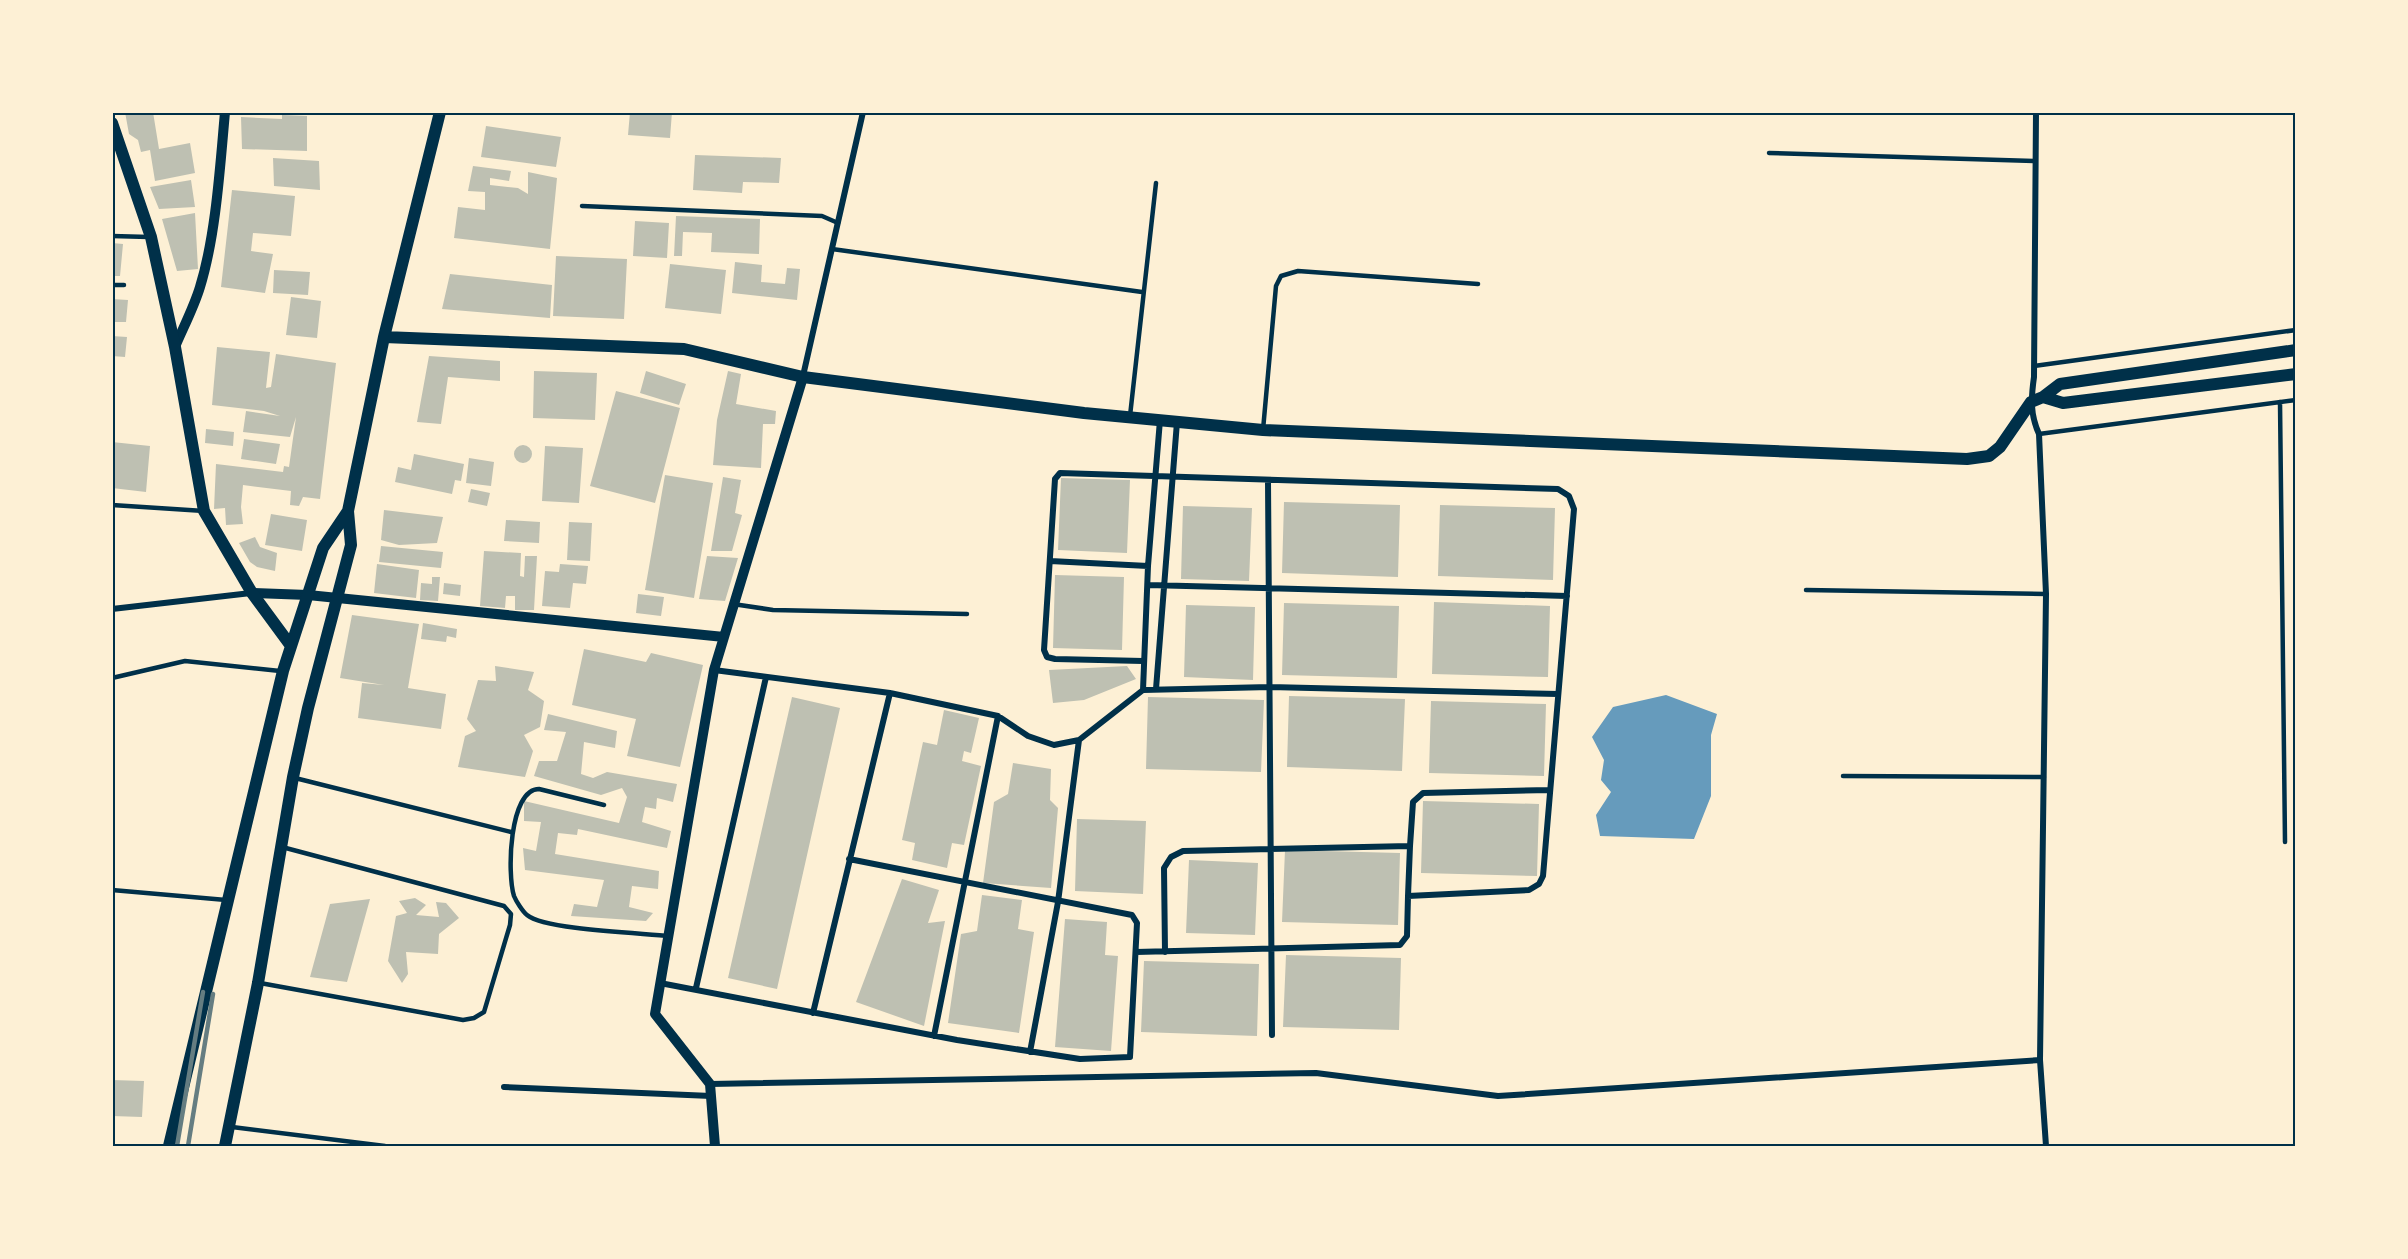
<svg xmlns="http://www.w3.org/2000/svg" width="2408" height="1259" viewBox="0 0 2408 1259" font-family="Merriweather,serif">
  <rect width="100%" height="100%" fill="#fdf0d5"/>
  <path fill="#669bbc" d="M1666 695 1717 714 1711 735V796L1694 839 1600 836 1596 815 1611 792 1601 780 1604 760 1592 737 1613 707Z"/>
  <path fill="#bec0b2" d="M125 112H153L159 149 190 143 195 173 155 181 150 150 141 152 138 140 129 134Z
    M630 112H672L670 138 628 135Z
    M282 115 307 116V151L242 149 241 117 282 119Z
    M486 126 561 137 556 167 481 157Z
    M695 155 781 158 779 183 743 182 742 193 693 190Z
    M273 158 319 161 320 190 274 186Z
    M473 166 511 171 509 181 490 178V185L518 188 528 194V172L557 178 550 249 454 238 458 207 485 210V192L468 191Z
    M191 180 195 207 159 209 150 187Z
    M232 190 295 196 291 236 253 233 251 251 273 254 265 293 221 287Z
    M195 213 198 269 177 271 162 219Z
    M676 216 760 219 759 254 711 252 712 233 683 232 682 256H674Z
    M635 221 669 223 667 258 633 256Z
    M112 243 123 244 120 276H112Z
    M556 256 627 259 624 319 553 316Z
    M735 262 762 265 761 282 785 284 787 268 800 269 797 300 732 293Z
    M670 264 726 270 721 314 665 308Z
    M274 270 310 272 308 295 273 293Z
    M450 274 552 285 550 318 442 309Z
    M291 297 321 301 317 338 286 335Z
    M112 299 128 300 126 322H112Z
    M112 336 127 337 125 357 112 356Z
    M217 347 270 352 266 388 271 387 276 354 336 363 320 499 303 497 299 506 290 505 291 491 243 485 241 507 243 524 226 525 225 508 214 509 216 464 283 472 284 466 289 467 296 417 290 437 243 432 246 411 280 416 264 411 212 405Z
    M429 356 500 361V381L448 377 441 424 417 422Z
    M534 371 597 373 595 420 533 418Z
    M646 371 686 384 679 405 640 393Z
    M728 371 741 374 736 404 776 411 775 424H763L761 468 713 465 717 420Z
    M616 391 680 408 655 503 590 486Z
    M206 429 234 432 233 446 205 443Z
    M244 439 280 444 276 464 241 459Z
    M112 442 150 446 146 492 112 488Z
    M514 454a9 9 0 1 1 18 0a9 9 0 1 1-18 0Z
    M545 446 583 448 579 503 542 501Z
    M414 454 464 464 461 481 455 480 452 494 395 482 398 467 411 470Z
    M469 458 494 462 491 486 466 483Z
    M665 475 713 483 694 598 645 590Z
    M723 477 741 480 735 513 742 515 732 551H711Z
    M1061 478 1130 480 1127 553 1058 550Z
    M471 489 490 493 487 506 468 502Z
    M1284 502 1400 505 1398 577 1282 573Z
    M1440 505 1555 508 1553 580 1438 576Z
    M1183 506 1252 508 1249 581 1181 579Z
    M384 510 443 517 437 543 399 545 381 540Z
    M271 514 307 520 302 551 265 545Z
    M506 520 540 522 539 543 504 541Z
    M569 522 592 523 590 561 567 560Z
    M255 537 260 547 277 553 275 571 257 567 250 562 239 543Z
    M381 546 443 552 441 568 379 562Z
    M484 551 521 553 520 576 524 577 525 556H537L534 610H515V596H506L505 608 480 606Z
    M707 556 738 558 725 601 699 599Z
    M377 564 419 570 416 598 374 593Z
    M560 564 588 566 586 584 573 583 570 608 542 606 545 571 559 572Z
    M1055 575 1124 577 1122 650 1053 648Z
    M432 577H440L438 601 420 600 421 583 432 584Z
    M444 583 461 585 460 596 443 594Z
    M638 594 664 597 661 616 636 613Z
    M1434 602 1550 606 1548 677 1432 674Z
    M1284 603 1399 606 1397 678 1282 675Z
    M1186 605 1255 607 1253 680 1184 677Z
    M352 615 419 624 408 688 446 694 441 729 358 718 362 683 384 685 340 678Z
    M423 623 457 629 456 638 447 636 446 642 421 639Z
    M584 649 646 662 651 653 703 665 680 767 627 756 636 719 572 705Z
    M495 666 534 672 528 690 544 701 540 727 524 735 533 751 525 777 458 767 465 736 476 731 467 719 478 680 496 681Z
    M1127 666 1136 679 1084 700 1053 703 1049 670Z
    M1289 696 1405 699 1402 771 1287 767Z
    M792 697 840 708 777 989 728 978Z
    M1148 697 1264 700 1261 772 1146 769Z
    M1431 701 1546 704 1544 776 1429 773Z
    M944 710 979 718 971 753 964 751 962 761 981 766 964 845 952 843 947 868 912 860 915 843 902 840 923 742 937 745Z
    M548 714 617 731 615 748 584 742 581 774 593 778 607 772 677 784 673 802 657 798 656 809 645 807 642 822 671 831 667 848 578 829 577 835 558 833 555 854 659 871 658 889 632 886 629 907 653 913 646 921 571 916 574 904 597 907 604 880 525 870 523 848 536 851 541 822 524 821V801L619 823 627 797 622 788 601 795 534 776 539 761H557L566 732 544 730Z
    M1013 763 1051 769 1050 800 1058 808 1051 888 983 883 994 802 1008 794Z
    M1423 801 1539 804 1537 876 1421 873Z
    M1077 819 1146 821 1143 894 1075 891Z
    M1285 850 1400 853 1398 925 1282 922Z
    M1189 860 1258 863 1255 935 1186 933Z
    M902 879 939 890 928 923 945 921 924 1026 856 1002Z
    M982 895 1022 900 1018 929 1034 932 1019 1033 948 1023 961 934 977 931Z
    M415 898 426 905 416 915 439 917 436 902 446 903 459 918 439 934 438 954 406 952 408 974 402 983 388 961 396 916 407 913 399 901Z
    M370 899 347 982 310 977 330 904Z
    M1065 919 1107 922 1105 955 1118 956 1111 1051 1055 1047Z
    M1286 955 1401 958 1399 1030 1283 1027Z
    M1144 961 1259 964 1257 1036 1141 1032Z
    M112 1080 144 1081 142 1117 112 1116Z"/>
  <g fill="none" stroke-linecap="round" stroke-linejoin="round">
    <path stroke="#003049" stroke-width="4.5" d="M1769 153 2034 161
      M582 206 822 216 838 223
      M112 236 149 237
      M832 249 1142 292
      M112 285H124
      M2034 366 2296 330
      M2280 402 2285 842
      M1130 416 1156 183
      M1263 430 1276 286 1281 276 1298 271 1478 284
      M2039 434 2296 400
      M112 505 204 511
      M1806 590 2046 594
      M733 604 773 610 967 614
      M112 678 185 661 280 671
      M1843 776 2044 777
      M295 778 511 832
      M604 805 539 789C509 789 507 874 514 896 516 901 523 912 527 915 545 930 641 933 669 936
      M112 890 226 900
      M260 983 463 1020 474 1018 484 1012 510 925 511 914 504 906 282 847
      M232 1127 385 1146"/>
    <path stroke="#003049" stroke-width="6" d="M2036 112 2034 377C2031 398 2030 414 2039 434L2046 594 2040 1060 2046 1146
      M803 376 863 112
      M1268 481 1272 1035
      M1050 561 1148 566
      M1148 585 1567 596
      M112 609 251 593
      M714 670 890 693 998 716 1028 736 1054 745 1079 740 1143 690 1270 687 1558 694
      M1156 689 1177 422
      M1143 690 1148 566 1160 420
      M1410 846 1413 802 1423 793 1550 790
      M1136 952 1400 945 1407 936 1408 896 1529 890 1539 884 1543 876 1574 509 1569 496 1558 489 1060 473 1055 479 1044 650 1047 657 1055 659 1143 661
      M1165 952 1164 868 1171 857 1183 851 1410 846 1408 896
      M660 983 957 1040 1080 1059 1130 1057 1137 923 1132 915 849 859
      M696 988 766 677
      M813 1013 890 693
      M934 1036 998 716
      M1030 1052 1058 902 1079 740
      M710 1084 1316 1073 1498 1096 2040 1060
      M504 1087 711 1096"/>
    <path stroke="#003049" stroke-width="10" d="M175 347C183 328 194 307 200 287 216 235 220 167 225 112
      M252 593 308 595 724 637
      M715 1146 710 1084 655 1014 714 670 803 377"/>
    <path stroke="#003049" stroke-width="12" d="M112 123 151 237 175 347 204 511 252 593 291 646
      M384 337 684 349 803 377 1084 413 1263 430 1967 459 1989 456 2000 447 2031 402 2043 397 2060 384 2296 350
      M2043 397 2063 403 2296 374
      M169 1146 283 671 323 548 348 511
      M225 1146 258 983 293 777 308 708 351 545 348 511 384 337 440 112"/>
    <path stroke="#657d81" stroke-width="4.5" d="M177 1146 203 992
      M188 1146 213 994"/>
  </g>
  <rect width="2408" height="1259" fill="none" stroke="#fdf0d5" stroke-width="228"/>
  <rect x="114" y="114" width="2180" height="1031" fill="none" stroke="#003049" stroke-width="2"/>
</svg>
